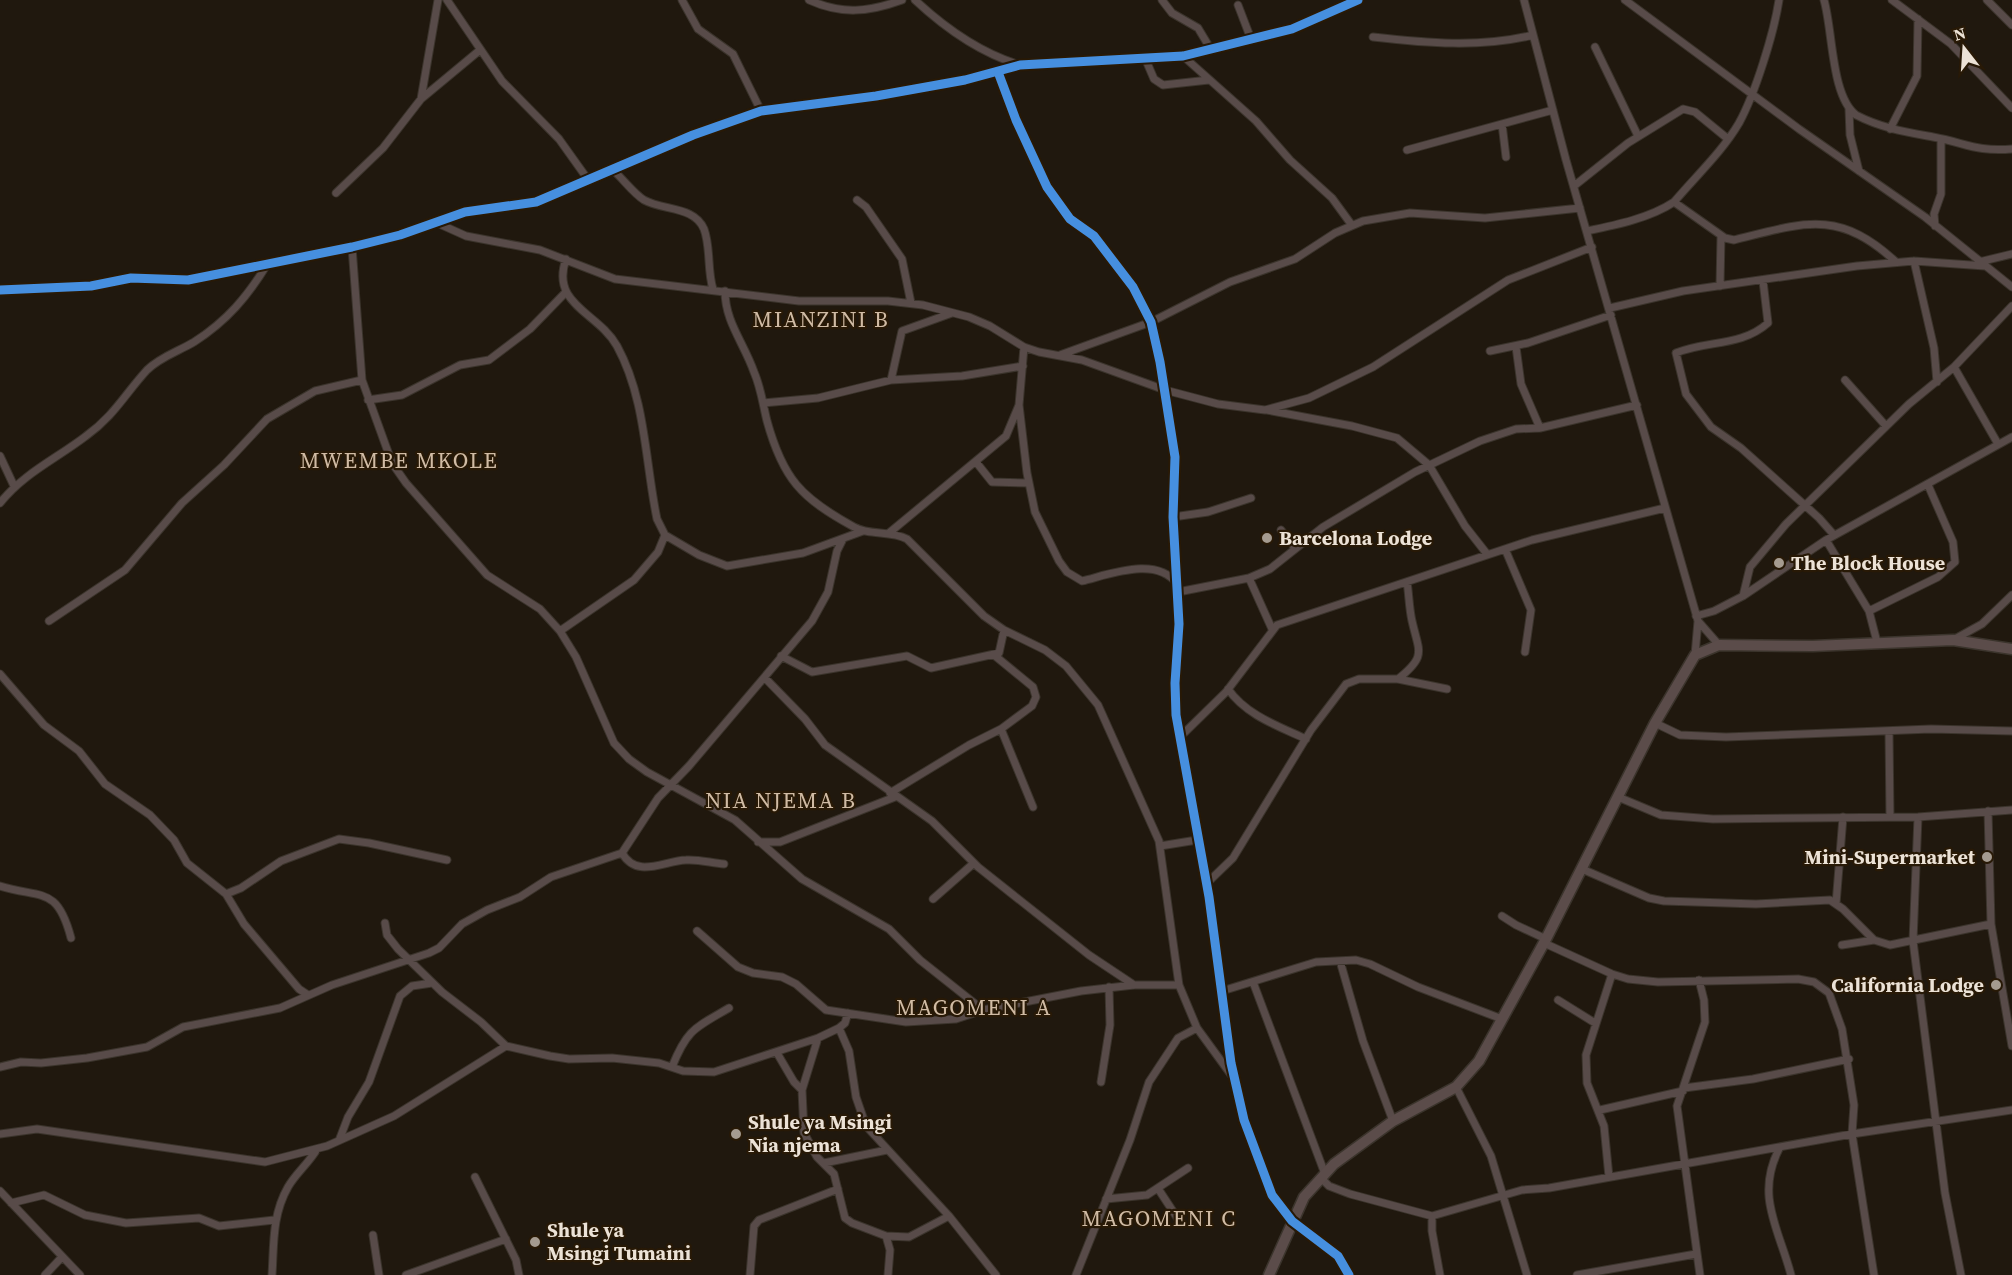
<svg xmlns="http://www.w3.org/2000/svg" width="2012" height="1275" viewBox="0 0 2012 1275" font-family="'Source Serif 4',serif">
  <rect width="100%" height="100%" fill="#20180e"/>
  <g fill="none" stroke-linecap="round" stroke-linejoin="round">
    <g stroke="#3b342c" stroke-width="9">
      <path id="street" d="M447 0 502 81 559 139 589 181
        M682 0 698 29 733 54 761 111
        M809 0C842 15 869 12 902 0
        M915 0C945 28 980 53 1020 65
        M1162 0 1172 13 1198 28 1210 48
        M1524 0 1566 160 1698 621 1695 655
        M1625 0 1799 129 1925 217 2012 287
        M1824 0C1833 31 1831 96 1856 115 1881 128 1906 132 1933 137 1966 143 1976 152 2012 149
        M1892 0 1951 44 2012 108
        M1987 0 2012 25
        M1238 5 1251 39
        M1373 37C1425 43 1481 48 1533 35
        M1595 47 1638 136
        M1183 56 1256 121 1290 160 1332 198 1351 224
        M1145 58 1154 79 1163 85 1209 80
        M998 72 1016 120 1047 187 1070 219 1094 236 1133 287 1151 322 1160 362 1175 457 1173 517 1179 624 1175 683 1176 715 1209 897 1231 1063 1244 1120 1272 1195 1292 1221 1338 1256 1349 1275
        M421 99 438 0
        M1849 109 1850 135 1859 171
        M1502 124 1506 157
        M1890 129 1917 76 1918 19
        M1407 150 1553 110
        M614 171C624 180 633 193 644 200 664 211 694 206 704 229 711 248 707 270 713 289
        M1574 186 1628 143 1683 109 1695 112 1728 139
        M336 193 383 148 421 99 480 50
        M857 200 866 207 902 259 911 303
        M1674 202 1725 238 1734 240C1803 223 1838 208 1896 262
        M435 222 466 236 540 250 615 279 799 301H888L923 305 969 317 990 326 1024 347 1039 352 1082 360 1165 390 1218 404 1265 410 1309 398 1373 367 1508 280 1592 247
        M1935 226 1934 214 1941 194V140
        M1587 231C1616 225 1650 218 1674 202 1696 176 1722 152 1739 123 1755 94 1774 33 1779 0
        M352 247 362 380 392 463 406 483 487 575 540 609 560 631 576 657 614 743 629 759 647 772 735 820 802 879 889 929 920 960 983 1010
        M566 259C550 305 598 312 617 346 646 399 645 462 657 519L665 535 699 555 727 566 803 553 863 531
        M1914 261 1934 348 1937 382
        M1979 262 2012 254
        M1763 281 1768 323C1741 347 1707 340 1676 353L1686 394 1711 427 1741 448 1819 518 1834 535
        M1720 286 1721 236
        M0 290 91 286 131 278 188 280 352 247 400 235 465 212 536 202 693 135 761 111 876 96 965 80 1020 65 1183 56 1292 29 1358 0
        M725 291C725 322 744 343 754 372 761 388 763 405 767 421 783 479 801 498 854 527 870 536 890 530 907 539L984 616 1004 630 1045 650 1066 666 1098 705 1159 841 1179 985 1197 1028 1232 1076
        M1610 308 1683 291 1857 266 1914 261 1985 266
        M1516 347 1521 384 1540 428
        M1490 351 1528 343 1611 315
        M1060 355 1151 322 1230 282 1295 259 1335 233 1363 221 1410 213 1485 218 1580 208
        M1954 367 1998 444
        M891 380 902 331 952 313
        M1845 380 1886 426
        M368 400 402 395 460 365 489 360 530 329 565 293
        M763 403 818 398 891 380 962 376 1023 366
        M1019 405 1027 473 1035 512 1059 561 1067 572 1082 581C1111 574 1157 556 1177 584
        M1267 410 1352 426 1397 438 1429 465 1465 526 1487 554
        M0 456 14 486
        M976 462 992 482 1029 483
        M0 503C24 473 56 459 86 436 114 416 125 394 147 370 160 357 179 351 194 342 227 321 248 296 268 263
        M1173 517 1208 512 1251 498
        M1281 530 1295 548
        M889 533 1006 436 1019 405 1024 347
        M1826 540 1869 611 1877 642
        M1505 549 1531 610 1525 652
        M1249 578 1272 629
        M1178 592 1249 578 1270 569 1323 527 1415 472 1480 441 1516 429 1540 428 1637 405
        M1743 596 1750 567 1786 524 1909 404 1954 367 2012 306
        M1869 611 1938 577 1955 562 1953 542 1928 485
        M1696 616 1714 611 1743 596 1826 540 2012 437
        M49 621 125 570 182 503 224 465 267 419 315 391 362 380
        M1698 621 1719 645
        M560 631 634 580 658 552 665 535
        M1953 640 1982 624 2012 595
        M781 656 812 672 907 656 931 668 999 653 1004 630
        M0 674 44 725 79 751 105 784 150 815 174 840 187 863 226 894 244 924 299 989 308 995
        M765 678 805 719 825 745 932 821 978 867 1089 955 1134 985
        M1398 679C1427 656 1419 652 1412 621 1409 608 1409 594 1407 582
        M1228 689C1246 715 1278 726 1306 739
        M1655 723 1680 735 1726 737 1931 729 2012 731
        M1001 729 1033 807
        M1889 732 1890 817
        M1180 737 1226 692 1277 625 1532 540 1665 508
        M890 793 969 745 1001 729 1032 706 1036 697 1033 687 994 655
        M1618 797 1661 815 1713 819 1918 817 2012 810
        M1988 811 1991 924 2012 1046
        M1918 817 1913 941 1945 1193 1961 1275
        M758 842H780L895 797
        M1160 846 1197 840
        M622 853C637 879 663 861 686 860 699 859 711 863 724 864
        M1582 869 1649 898 1664 901 1756 904 1830 900 1843 909 1874 940 1890 945 1991 924
        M1206 884 1233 858 1311 730 1346 684 1359 679H1398L1447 689
        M0 886C41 899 57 885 71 938
        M226 894 241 888 281 861 339 839 369 843 447 860
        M933 899 974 863
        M1836 904 1843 817
        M1502 916 1516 925 1546 939
        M385 923 387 935 398 949 442 992 481 1022 506 1046 550 1056 569 1059 612 1058 659 1063 683 1071 714 1072 818 1038 839 1028 845 1023 848 1013
        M697 931 738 967 753 973 782 977 796 984 826 1010 906 1022 956 1019 983 1010 1081 991 1134 985H1179
        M1544 943 1612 974 1628 979 1658 982 1798 979 1814 982 1829 993 1842 1029 1854 1105 1852 1134 1874 1275
        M1842 945 1874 940
        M1340 961 1363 1041 1393 1121
        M1699 980 1704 1000 1705 1022 1677 1106 1700 1275
        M1253 982 1325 1174
        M1222 991 1316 962 1356 960 1370 964 1418 987 1502 1019
        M1558 1000 1595 1023
        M839 1028 849 1051 856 1097 866 1126 949 1216 996 1275
        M818 1038 802 1090 804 1133 817 1157 834 1174 845 1218 852 1223 886 1236 890 1250 888 1275
        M777 1053 794 1082 802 1090
        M0 1067 21 1062 41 1063 87 1058 147 1047 183 1027 280 1008 332 985 429 953 439 948 462 924 487 910 520 897 551 877 622 853 658 798 689 766 812 621 828 592 837 551 842 541
        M672 1067C687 1029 695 1028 729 1008
        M1101 1082 1110 1025 1109 987
        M1456 1087 1491 1156 1527 1275
        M1684 1088 1753 1079 1849 1059
        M1600 1110 1683 1091
        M0 1134 37 1129 265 1162 327 1146 394 1116 506 1046
        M340 1138 348 1117 369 1082 400 996 412 986 432 983
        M1779 1149C1755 1196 1779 1229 1791 1275
        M824 1163 887 1150
        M475 1177 516 1260 519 1275
        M1609 1177 1604 1126 1587 1083 1586 1055 1612 974
        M1321 1178 1329 1186 1350 1194 1432 1216 1522 1190 1549 1188 1852 1134 2012 1110
        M1159 1190 1178 1219
        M0 1191 80 1275
        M1106 1199 1147 1195 1188 1168
        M11 1203 44 1195 85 1215 126 1223 199 1218 219 1226 274 1220
        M1432 1216V1231L1440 1275
        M373 1235 379 1275
        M886 1236 909 1237 949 1216
        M45 1275 62 1257
        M272 1275C274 1244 272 1215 288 1187 296 1173 309 1163 317 1149
        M406 1275 506 1239
        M750 1275 754 1226 759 1220 838 1189
        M1076 1275 1130 1140 1149 1082 1178 1038 1197 1028
        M1577 1275 1696 1254"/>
    </g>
    <g stroke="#3b342c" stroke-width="13">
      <path id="secondary" d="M1269 1275 1304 1197 1334 1164 1393 1121 1456 1087 1479 1061 1546 939 1655 723 1695 655 1719 645 1813 646 1953 640 2012 649"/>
    </g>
    <use href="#street" stroke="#584b49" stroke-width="7"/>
    <use href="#secondary" stroke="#5b4c4a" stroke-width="10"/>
    <g stroke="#281906" stroke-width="13">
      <path id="cycleway" d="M998 72 1016 120 1047 187 1070 219 1094 236 1133 287 1151 322 1160 362 1175 457 1173 517 1179 624 1175 683 1176 715 1209 897 1231 1063 1244 1120 1272 1195 1292 1221 1338 1256 1349 1275
        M0 290 91 286 131 278 188 280 352 247 400 235 465 212 536 202 693 135 761 111 876 96 965 80 1020 65 1183 56 1292 29 1358 0"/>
    </g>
    <use href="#cycleway" stroke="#468fdf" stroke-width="9"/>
  </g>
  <g fill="#a59b90" stroke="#281906" stroke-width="2">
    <circle cx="1267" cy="538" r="6"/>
    <circle cx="1779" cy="563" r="6"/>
    <circle cx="1987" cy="857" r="6"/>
    <circle cx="1996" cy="985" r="6"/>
    <circle cx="736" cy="1134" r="6"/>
    <circle cx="535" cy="1242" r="6"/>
  </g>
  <g text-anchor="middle" stroke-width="4.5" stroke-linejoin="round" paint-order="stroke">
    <g font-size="20" font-weight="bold" fill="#ece2d6" stroke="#281906" text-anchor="start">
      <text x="1279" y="545">Barcelona Lodge</text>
      <text x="1791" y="570">The Block House</text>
      <text x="1975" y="864" text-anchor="end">Mini-Supermarket</text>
      <text x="1984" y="992" text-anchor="end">California Lodge</text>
      <text x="748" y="1129">Shule ya Msingi<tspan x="748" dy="23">Nia njema</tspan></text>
      <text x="547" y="1237">Shule ya<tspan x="547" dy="23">Msingi Tumaini</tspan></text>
    </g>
    <g font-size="22" letter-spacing="1.5" fill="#d0bba4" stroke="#281906">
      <text x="821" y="327">MIANZINI B</text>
      <text x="399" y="468">MWEMBE MKOLE</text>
      <text x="781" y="808">NIA NJEMA B</text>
      <text x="974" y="1015">MAGOMENI A</text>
      <text x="1159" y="1226">MAGOMENI C</text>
    </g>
  </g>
  <g transform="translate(1964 48) rotate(343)" stroke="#281906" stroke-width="4.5" paint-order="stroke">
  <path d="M0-4.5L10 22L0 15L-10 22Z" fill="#ece2d6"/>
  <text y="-9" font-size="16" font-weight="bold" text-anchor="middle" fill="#ece2d6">N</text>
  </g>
</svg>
